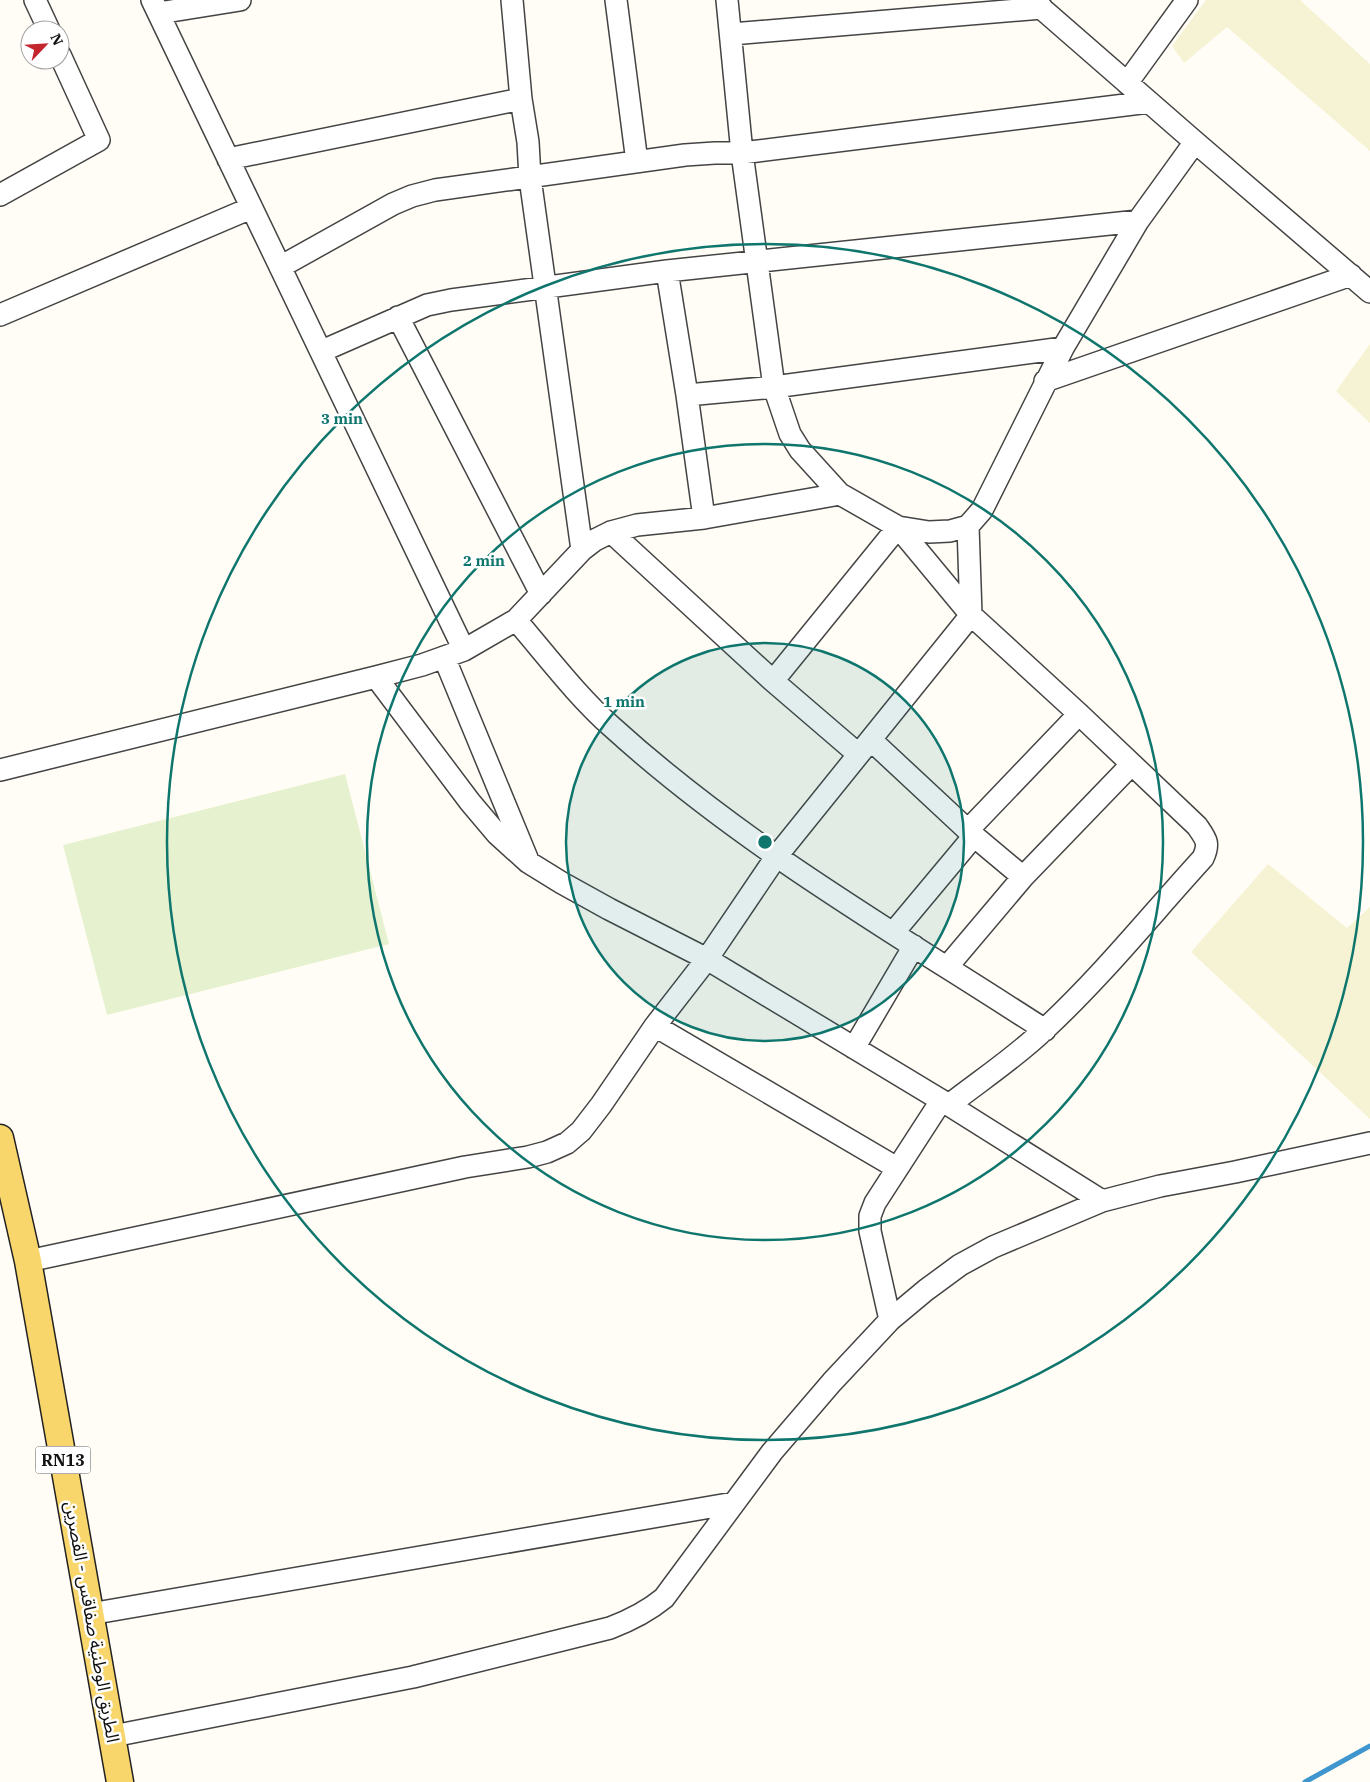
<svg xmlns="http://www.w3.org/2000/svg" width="1370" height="1782" viewBox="0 0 1370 1782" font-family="'IBM Plex Serif','Noto Sans Arabic',serif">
  <rect width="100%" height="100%" fill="#fffdf5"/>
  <path fill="#f6f3d4" d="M1206 0H1300L1370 64V151L1227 27 1184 63 1172 46Z
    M1370 344V423L1336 391Z
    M1268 864 1347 928 1370 907V1119L1191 952Z"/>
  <path fill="#e6f2cf" d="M345 774 389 944 107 1015 63 845Z"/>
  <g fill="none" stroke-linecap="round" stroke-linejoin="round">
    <path stroke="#3f96cf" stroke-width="5" d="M1305 1782 1370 1746"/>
    <g stroke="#444" stroke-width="24">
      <path id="minor" d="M35 0 49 30
        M152 0C256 216 360 433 464 650
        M512 0 521 99 528 142 530 178 582 550
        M616 0 637 162
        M727 0 742 153 774 387 790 434 800 450 840 494
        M1032 0 1195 142 1370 292
        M159 13 240 0
        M732 34 1042 8
        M1127 83 1187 0
        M228 159 521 99
        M0 195 99 140 60 55
        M280 267 393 204 412 196 435 190 685 155 715 153H742L1149 102
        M667 271 687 395 704 518
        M0 315 251 208
        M398 317 541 594
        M322 351 427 305 451 300 667 271 1138 221
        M1045 381 1351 275
        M687 395 774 387 1063 348
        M611 532 773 681 858 754
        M516 620C547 656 577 696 612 727 743 846 897 934 1045 1030
        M444 657 527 858
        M376 677 470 802 497 834 528 862 562 883 609 909 707 959 949 1105 1102 1201
        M773 681 898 527 971 615 1079 714 1197 826C1206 839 1210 843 1203 858 1151 915 1102 976 1045 1029 1016 1057 981 1080 949 1105
        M871 740 974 836 1023 877
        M0 770 376 677 422 665 464 650 516 620 582 550 595 540 611 532 637 525 704 518 840 494 898 527 929 532 950 531 968 526 982 510 1063 348 1138 221 1195 142
        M968 830 1079 714
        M893 933 974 836
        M947 967 1023 877 1131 765
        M655 1026 897 1168
        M854 1048 914 946
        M28 1261 465 1167 528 1157 547 1152 567 1143 581 1131 601 1105 655 1026 707 959 776 857 971 615 968 526
        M890 1320 870 1231V1216L875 1203 941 1101
        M90 1614 734 1503
        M113 1736 413 1677 610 1628C631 1620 647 1612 664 1598L772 1452 832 1382 890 1320 926 1290 960 1265 993 1247 1102 1201 1160 1186 1235 1172 1370 1143"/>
    </g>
    <g stroke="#222" stroke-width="29">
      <path id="major" d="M0 1138 28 1261 120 1782"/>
    </g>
    <use href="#minor" stroke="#fff" stroke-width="21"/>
    <use href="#major" stroke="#f9d66b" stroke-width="26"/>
  </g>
  <circle cx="765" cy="842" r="199" fill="#0f766e" fill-opacity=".12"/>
  <g fill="none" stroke="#0f766e" stroke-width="2.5">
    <circle cx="765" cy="842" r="199"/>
    <circle cx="765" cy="842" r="398"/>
    <circle cx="765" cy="842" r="598"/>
  </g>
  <g text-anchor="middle" stroke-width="5" stroke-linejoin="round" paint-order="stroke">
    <rect fill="#fff" stroke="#585858" stroke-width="1" x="35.5" y="1446.5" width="55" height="27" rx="4"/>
    <g font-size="16" font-weight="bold" fill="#111">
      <text x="63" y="1466">RN13</text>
    </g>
    <g font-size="18" fill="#111" stroke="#fff">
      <text transform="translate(92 1622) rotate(80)" y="6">الطريق الوطنية صفاقس - القصرين</text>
    </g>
  </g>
  <circle cx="765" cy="842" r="8" fill="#0f766e" stroke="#fff" stroke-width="2.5"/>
  <g font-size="15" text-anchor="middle" font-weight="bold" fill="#0f766e" stroke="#fff" stroke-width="5" stroke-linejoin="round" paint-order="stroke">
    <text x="342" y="424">3 min</text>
    <text x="484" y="566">2 min</text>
    <text x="624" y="707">1 min</text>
  </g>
  <g transform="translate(45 45) rotate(65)"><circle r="24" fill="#ffffff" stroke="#a0a0a0"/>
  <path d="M0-4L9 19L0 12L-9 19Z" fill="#c4262e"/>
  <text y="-8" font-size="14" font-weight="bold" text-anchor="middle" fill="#111111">N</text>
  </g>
</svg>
